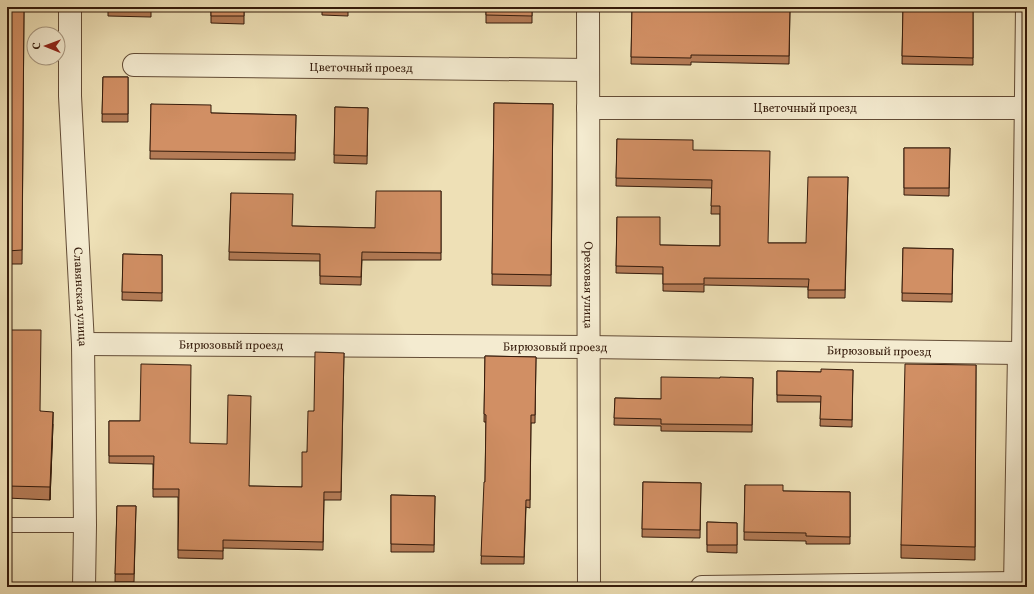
<svg xmlns="http://www.w3.org/2000/svg" width="1034" height="594" viewBox="0 0 1034 594" font-family="Vollkorn,serif">
  <rect width="100%" height="100%" fill="#eee0b6"/>
  <filter id="stains"><feTurbulence type="fractalNoise" baseFrequency=".005" numOctaves="4"/><feColorMatrix values="0 0 0 0 .2 0 0 0 0 .09 0 0 0 0 .02 0 0 0 .5 -.17"/></filter>
  <radialGradient id="worn" r=".72"><stop offset=".6" stop-color="#630" stop-opacity="0"/><stop offset="1" stop-color="#630" stop-opacity=".3"/></radialGradient>
  <g fill="none" stroke-linecap="round" stroke-linejoin="round">
    <g stroke="#634c36" stroke-width="16">
      <path id="lane" d="M1019 353 1023 7
        M7 525H85"/>
    </g>
    <g stroke="#634c36" stroke-width="24">
      <g id="street">
        <path id="s1" d="M70 7V96L83 344 85 525 84 587"/>
        <path id="s2" d="M588 7 589 587"/>
        <path id="s3" d="M134 65 588 70"/>
        <path id="s4" d="M588 108H1022"/>
        <path id="s5" d="M83 344 588 347 1027 353"/>
        <path d="M702 587 1015 583"/>
        <path d="M1015 587 1019 353"/>
      </g>
    </g>
    <use href="#lane" stroke="#f4ebd0" stroke-width="14"/>
    <use href="#street" stroke="#f4ebd0" stroke-width="22"/>
  </g>
  <path fill="#b47b56" stroke="#351b0b" d="M7 7H24L22 264H7Z
    M108 7H151V17L108 16Z
    M211 7H244V24L211 23Z
    M322 7H348V16L322 15Z
    M486 7H532V23H486Z
    M790 7 789 64 691 62V65L631 64 632 9 727 11Z
    M903 7 973 8V65L902 64Z
    M103 77H128V122H102Z
    M494 103 553 104 551 286 492 285Z
    M151 104 211 113 296 115 295 160 150 159Z
    M335 107 368 108 367 164 334 163Z
    M617 139 693 150 768 243H806L848 177 845 298H808V287L704 285V292L663 291V274L616 273 617 217 660 245 720 246V214H711L712 188 616 186Z
    M904 148H950L949 196 904 195Z
    M441 191V260H362L361 285 320 284V261L229 260 231 193 292 226 375 228Z
    M903 248 953 249 952 302 902 301Z
    M123 254 162 255V301L122 300Z
    M7 330 40 411 53 424 50 500 7 498V435H9L10 392H7Z
    M344 353 341 500H324L323 550 223 548V559L178 558V497H153V464L109 463V421H140L190 443 249 486 302 487 307 452 314 411Z
    M485 356 536 357 535 423H531L530 508 526 507 524 564H481L485 482 486 422H484Z
    M976 365 975 560 901 558V545Z
    M853 370 852 427 820 426 821 402H777V371L821 372Z
    M720 378H753L752 432 661 431V426L614 425 615 398 661 399Z
    M643 482 701 483 700 538 642 537Z
    M745 485 783 491 850 492V544H806V541L744 540Z
    M391 495 435 496 434 552H391Z
    M117 506H136L134 582H115Z
    M707 522 737 523V553L707 552Z"/>
  <path fill="#926446" stroke="#351b0b" d="M53 412V424L50 500V487Z"/>
  <path fill="#d18f64" stroke="#351b0b" d="M7 7H24L22 250 7 251Z
    M211 7H244V16H211Z
    M486 7H532V16L486 15Z
    M728 7H790L789 56 691 55V58L631 57 632 9 727 11Z
    M903 7H972V8H973V58L902 56Z
    M103 77H128V114H102Z
    M494 103 553 104 551 275 492 274Z
    M151 104 211 105V113L296 115 295 153 150 151Z
    M335 107 368 108 367 156 334 155Z
    M617 139 693 140V150L770 151 768 243H806L808 177H848L845 290H808L809 279 704 278V284H663V267L616 266 617 217H660V245L720 246V206H711L712 180 616 178Z
    M904 148H950L949 188H904Z
    M376 191H441V253L362 252 361 277 320 276V254L229 252 231 193 293 194 292 226 375 228Z
    M903 248 953 249 952 294 902 293Z
    M123 254 162 255V293L122 292Z
    M7 330H41L40 411 53 412 50 487 7 486V435H9L11 379H7Z
    M315 352 344 353 341 492H324L323 542 223 540V551L178 550 179 489H153L154 456H109V421H140L141 364 191 365 190 443 227 444 228 395 251 396 249 486 302 487V452H307L308 411H314Z
    M485 356 536 357 535 415H531L530 500H526L524 557 481 556 484 482H485L486 415 484 414Z
    M905 364 976 365 975 547 901 545Z
    M821 369 853 370 852 420 820 419 821 396 777 395V371L821 372Z
    M661 377 720 378V377L753 378 752 425 661 424V419L614 418 615 398 661 399Z
    M643 482 701 483 700 530 642 529Z
    M745 485H783V491L850 492V537L806 536V533L744 532Z
    M391 495 435 496 434 545 391 544Z
    M117 506H136L134 574H115Z
    M707 522 737 523V545H707Z"/>
  <g text-anchor="middle" stroke-width="4" stroke-linejoin="round" paint-order="stroke">
    <g font-size="12" fill="#351b0b" stroke="#f4ebd0">
      <text dy="4" stroke="none"><textPath href="#s3" startOffset="227">Цветочный проезд</textPath></text>
      <text dy="4" stroke="none"><textPath href="#s4" startOffset="217">Цветочный проезд</textPath></text>
      <text dy="4" stroke="none"><textPath href="#s2" startOffset="278">Ореховая улица</textPath></text>
      <text dy="4" stroke="none"><textPath href="#s1" startOffset="290">Славянская улица</textPath></text>
      <text dy="4" stroke="none"><textPath href="#s5" startOffset="148">Бирюзовый проезд</textPath></text>
      <text dy="4" stroke="none"><textPath href="#s5" startOffset="472">Бирюзовый проезд</textPath></text>
      <text dy="4" stroke="none"><textPath href="#s5" startOffset="796">Бирюзовый проезд</textPath></text>
    </g>
  </g>
  <rect width="1034" height="594" fill="none" stroke="#eee0b6" stroke-width="24"/>
  <rect x="8" y="8" width="1018" height="578" fill="none" stroke="#351b0b" stroke-width="2"/>
  <rect x="12" y="12" width="1010" height="570" fill="none" stroke="#351b0b"/>
  <g transform="translate(46 46) rotate(271)"><circle r="19" fill="#f4ebd0" stroke="#a89881"/>
  <path d="M0-3L7 15L0 10L-7 15Z" fill="#8f2418"/>
  <text y="-6" font-size="11" font-weight="bold" text-anchor="middle" fill="#351b0b">С</text>
  </g>
  <rect width="100%" height="100%" filter="url(#stains)"/>
  <rect width="100%" height="100%" fill="url(#worn)"/>
</svg>
